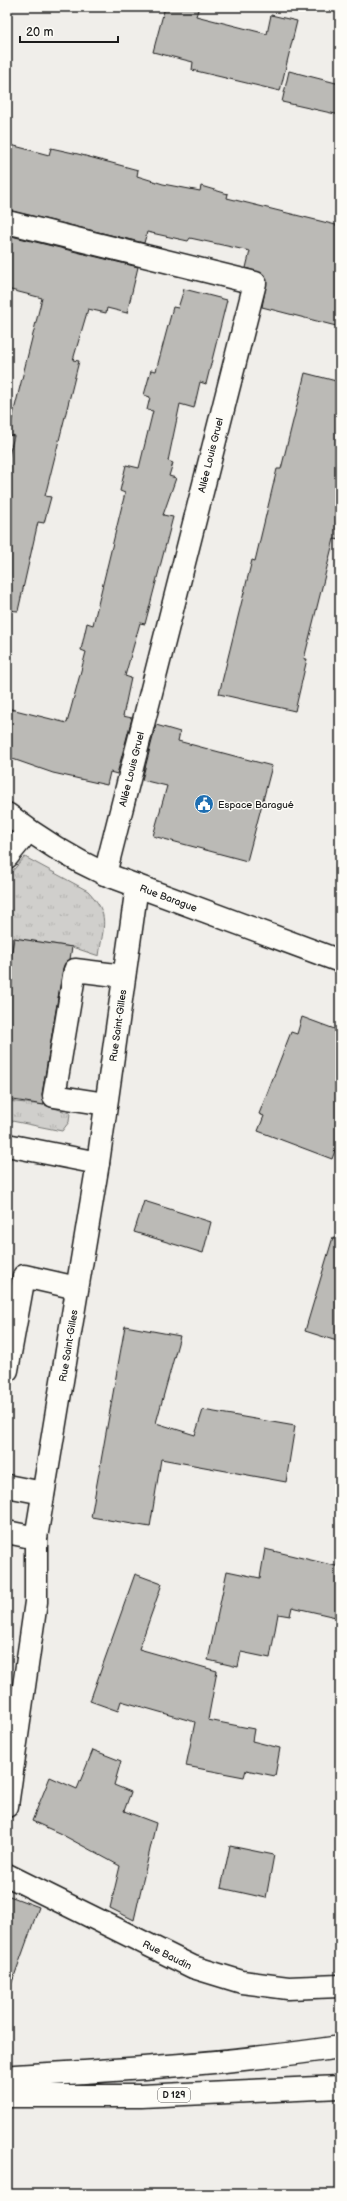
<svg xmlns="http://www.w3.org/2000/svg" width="347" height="2201" viewBox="0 0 347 2201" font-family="'Balsamiq Sans',sans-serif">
  <defs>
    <pattern id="grass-tufts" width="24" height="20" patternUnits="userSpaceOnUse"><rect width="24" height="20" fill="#d0cfcc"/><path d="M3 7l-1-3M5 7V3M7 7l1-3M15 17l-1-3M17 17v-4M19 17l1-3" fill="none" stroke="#b2b1af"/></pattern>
  </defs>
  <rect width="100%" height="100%" fill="#f0eeea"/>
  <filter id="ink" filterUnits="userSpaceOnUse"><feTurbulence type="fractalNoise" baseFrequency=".025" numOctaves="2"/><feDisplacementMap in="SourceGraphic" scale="8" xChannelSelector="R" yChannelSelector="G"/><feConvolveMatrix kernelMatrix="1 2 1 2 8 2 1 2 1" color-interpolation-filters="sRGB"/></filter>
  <g filter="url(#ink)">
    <path fill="url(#grass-tufts)" stroke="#767674" d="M25 857 88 891C111 915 103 926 99 956L72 947 14 938 9 972 7 971V877Z
      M7 1101 44 1105 70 1113 69 1122 62 1131 7 1120Z"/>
    <path fill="#bbbab6" stroke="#1c1c1c" d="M165 7H199L196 16 267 34 271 15 297 21 280 91 192 70 193 62 153 52Z
      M289 71 340 84V115L282 102Z
      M7 144 49 155 51 148 78 154 138 170 137 176 163 184 200 191 201 186 228 194 227 198 340 226V327L262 307 267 280 263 274 246 268 250 251 190 238 188 241 147 232 144 243 7 210Z
      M7 235 138 267 127 313 107 308 106 313 88 309 73 360 79 361 45 496 51 497 44 523 38 522 18 611 7 610V463L14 436 8 435 42 298 7 289Z
      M184 289 227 300 206 384 200 382 194 408 180 404 168 461 173 463 169 476 176 478 163 515 173 517 145 624 140 623 125 676 131 678 123 716 132 718 117 774 110 772 107 785 53 773 7 757V708L67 723 86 652 81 650 87 623 93 625 125 493 120 491 126 465 139 468 153 411 147 410 150 397 144 395 151 370 156 371 173 307 178 308Z
      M305 373 340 382V540L334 539 304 659H307L295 711 219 694 252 560 255 561 277 469H281Z
      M156 725 180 732 178 741 272 766 247 861 153 836 167 786 142 780Z
      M14 938 72 947 70 959 63 968 42 1094 44 1105 7 1099V981Z
      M302 1017 340 1031V1137L332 1159 258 1131 264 1116 259 1114 291 1032 297 1034Z
      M144 1201 211 1222 203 1253 134 1232Z
      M333 1237 340 1238V1342L305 1331Z
      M125 1326 180 1336 156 1423 195 1435 203 1410 295 1426 286 1482 161 1459 150 1527 91 1517Z
      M265 1549 340 1567V1618L292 1607 290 1616 278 1614 270 1658 241 1652 238 1667 208 1660 227 1571 260 1578Z
      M135 1574 162 1584 139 1649 217 1671 208 1720 254 1729 252 1741 280 1748 275 1776 246 1770 244 1777 186 1766 195 1722 121 1701 118 1711 90 1701Z
      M93 1750 121 1761 114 1785 131 1792 124 1811 156 1823 134 1920 110 1908 120 1866 59 1833 32 1821 50 1777 77 1789Z
      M230 1846 274 1855 266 1898 221 1888Z
      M7 1895 39 1907 11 1985 7 1984Z"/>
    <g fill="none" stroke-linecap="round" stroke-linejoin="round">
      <g stroke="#1c1c1c" stroke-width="25">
        <g id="minor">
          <path d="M7 222 255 283 105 874"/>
          <path id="s1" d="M7 814C38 838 70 858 105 874L340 961"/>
          <path d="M7 857 28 831"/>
          <path d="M106 1104 54 1096 75 970 124 976"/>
          <path d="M7 1145 98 1163"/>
          <path d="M7 1370 24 1276 77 1288"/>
          <path d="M7 1486 43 1493"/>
          <path d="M7 1532 36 1538"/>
          <path id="s2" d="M7 1806 36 1602V1538L98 1163 137 886"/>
        </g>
      </g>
      <g stroke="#1c1c1c" stroke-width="25">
        <g id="tertiary">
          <path id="s3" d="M7 1875 193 1967 242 1982 288 1988 340 1986"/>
        </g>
      </g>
      <g stroke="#1c1c1c" stroke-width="25">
        <path id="trunk" d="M7 2078 15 2076C124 2070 232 2063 340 2047
          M7 2096H141L340 2087"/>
      </g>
      <use href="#minor" stroke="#fdfcf7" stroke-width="22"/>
      <use href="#tertiary" stroke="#fdfcf7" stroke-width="22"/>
      <use href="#trunk" stroke="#fdfcf7" stroke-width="22"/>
    </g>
  </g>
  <defs>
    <g id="civic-disc" transform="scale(1)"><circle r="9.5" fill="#1f6fb2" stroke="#fdfcf7"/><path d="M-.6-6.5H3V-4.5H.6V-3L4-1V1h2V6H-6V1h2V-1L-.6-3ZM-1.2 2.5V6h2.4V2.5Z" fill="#fff"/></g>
  </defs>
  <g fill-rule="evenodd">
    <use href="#civic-disc" x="204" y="804"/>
  </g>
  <g text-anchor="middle" stroke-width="3" stroke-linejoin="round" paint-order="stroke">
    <rect fill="#fdfcf7" stroke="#605f5e" stroke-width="1" x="158" y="2088" width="32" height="14" rx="3"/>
    <g font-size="9" font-weight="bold" fill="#1c1c1c">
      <text x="174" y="2098">D 129</text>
    </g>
    <g font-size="10" fill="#1c1c1c" stroke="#fdfcf7">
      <text transform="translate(210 455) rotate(-76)" y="4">Allée Louis Gruel</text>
      <text transform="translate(131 769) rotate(-76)" y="4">Allée Louis Gruel</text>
      <text dy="4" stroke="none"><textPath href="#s1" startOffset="183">Rue Barague</textPath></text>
      <text dy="4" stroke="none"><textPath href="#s2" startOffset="789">Rue Saint-Gilles</textPath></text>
      <text dy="4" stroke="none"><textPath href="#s2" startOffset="465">Rue Saint-Gilles</textPath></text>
      <text dy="4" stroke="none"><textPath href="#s3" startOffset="179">Rue Baudin</textPath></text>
    </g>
    <g font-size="10" fill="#1c1c1c" stroke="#fdfcf7" text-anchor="start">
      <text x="218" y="808">Espace Baragué</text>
    </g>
  </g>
  <rect width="347" height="2201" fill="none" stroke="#fdfcf7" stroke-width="24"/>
  <rect x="12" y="12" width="323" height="2177" fill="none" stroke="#1c1c1c" stroke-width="1.5" filter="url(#ink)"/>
  <path d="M20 36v6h98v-6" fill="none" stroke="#1c1c1c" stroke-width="2"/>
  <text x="26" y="36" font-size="12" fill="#1c1c1c" stroke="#fdfcf7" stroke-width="3" paint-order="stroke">20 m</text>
</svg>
